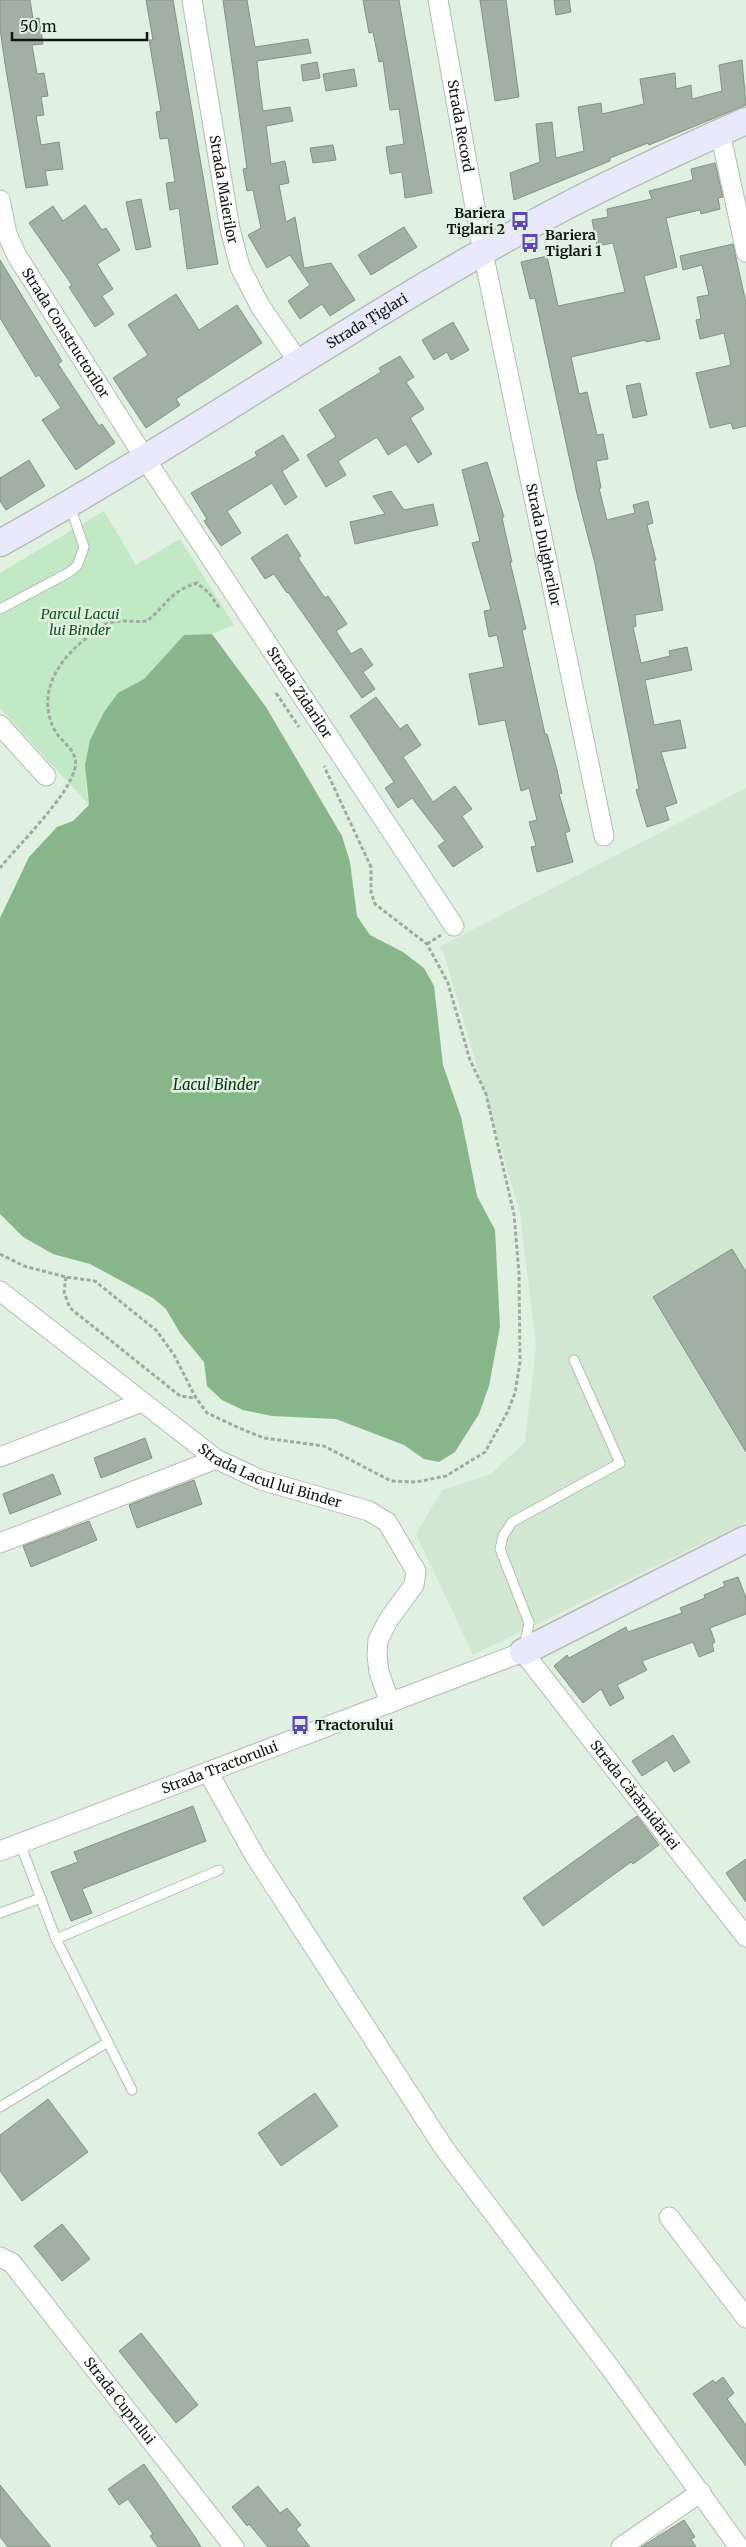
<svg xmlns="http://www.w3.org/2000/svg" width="746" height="2547" viewBox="0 0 746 2547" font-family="Merriweather,serif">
  <rect width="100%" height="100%" fill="#e0f0e1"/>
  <path fill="#d2e7d2" d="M746 788V1522L473 1655 416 1534 442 1490 491 1474 525 1442 536 1346 520 1213 443 951 439 947Z"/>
  <path fill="#c1e9c3" d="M104 511 136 565 180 539 234 625 212 634 184 635 144 679 118 693 104 712 90 740 86 788 89 805 0 708V573Z"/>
  <path fill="#88b68b" d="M212 634 266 707 342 836 350 862 357 916 370 935 403 952 424 968 434 986 443 1065 461 1117 477 1196 495 1230 500 1327 489 1386 479 1414 455 1452 439 1462 424 1459 404 1445 336 1419 272 1416 243 1410 222 1400 207 1386 204 1362 180 1333 166 1309 153 1298 90 1264 53 1254 23 1237 0 1214V918L29 857 57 827 73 821 89 805 85 765 90 740 104 712 118 693 144 679 184 635Z"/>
  <path fill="#a1b0a2" stroke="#849284" d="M0 0H30L33 19 39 18 43 44 32 45 37 74 44 73 48 96 41 97 44 115 36 116 41 145 59 142 63 169 45 171 48 185 26 188 6 70 0 29Z
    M146 0H173L218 264 187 269 179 208 170 210 166 183 175 182 168 138 160 139 156 112 161 111 149 40H153Z
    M223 0H247L255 47 308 39 311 53 257 61 259 81 263 111 290 107 293 121 266 126 271 164 285 161 289 183 279 185 286 222 295 217 304 268 331 263 355 300 330 316 322 304 300 319 288 301 310 285 290 255 267 268 248 235 261 228 253 190 247 191 243 169 247 168Z
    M363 0H399L432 193 405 198 402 172 390 174 386 147 404 144 399 109 390 110 383 61 379 62 373 32 369 33Z
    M480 0H506L519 97 495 101Z
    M554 0H569L571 12 556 15Z
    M742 60 746 105 649 145 648 143 610 158V161L514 200 510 173 540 162 536 124 552 122 556 158 584 151 578 107 601 103 602 114 644 104 640 79 675 73 676 89 691 85 692 99 722 91 719 65Z
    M317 62 320 78 303 81 301 65Z
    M354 69 357 86 326 91 323 74Z
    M333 145 336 160 313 163 310 148Z
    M715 163 723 197 718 198 720 209 701 214 700 210 666 218 677 267 644 276 660 339 646 342V340L571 357 579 394 587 392 597 435 603 434 608 459 596 461 601 488H599L607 520 635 513 633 505 648 501 653 523 647 525 656 560H654L663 610 635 615 636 626 633 627 641 663 670 656 669 651 687 647 692 670 645 680 654 725 680 720 686 748 661 752 677 803 665 807 669 820 647 827 636 790 639 789 595 564 577 494 535 298 530 299 521 262 547 256 558 306 625 292 613 243 597 246 592 220 608 217 607 209 652 199 649 191 693 180 691 169Z
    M141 199 151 247 136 250 126 202Z
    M85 205 102 230 106 228 120 250 97 264 113 289 102 296 114 314 95 327 69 287 72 285 29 223 53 206 63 221Z
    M404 227 417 247 371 275 358 255Z
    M733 244 746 303V426L733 429 731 423 710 428 696 373 731 365 724 333 700 339 696 320 701 319 697 297 709 295 702 265 683 270 680 256Z
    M0 260 62 361 58 364 99 426 102 424 115 443 76 470 42 420 61 408 39 375 36 377 0 318Z
    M176 294 199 330 237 305 262 343 176 399 180 405 146 428 113 378 148 355 128 325Z
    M453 322 469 350 451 360 447 352 434 360 422 340Z
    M400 356 414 377 406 382 424 409 410 418 432 454 418 463 406 444 388 455 377 437 338 461 346 475 326 487 307 455 336 437 319 410 381 372 379 368Z
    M640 383 647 415 633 418 626 386Z
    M283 435 299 460 282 471 297 497 285 505 272 483 227 511 241 533 221 546 204 521 207 519 191 493 257 456 255 452Z
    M29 460 45 486 6 510 0 501V478Z
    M487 462 504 517 502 518 512 562H510L526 629 522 630 545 734H547L557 770 562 793 559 794 570 831 565 833 573 862 537 872 531 847 536 846 529 822 537 820 529 788 521 791 505 720 479 725 469 674 504 667 497 635 489 637 484 611 491 610 472 543 480 541 462 470Z
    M391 491 404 510 433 504 438 525 355 544 350 522 385 514 373 496Z
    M287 534 301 556 298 558 325 598 328 596 347 624 336 631 351 654 361 648 373 665 363 672 375 689 362 698 288 592 287 593 274 574 265 579 251 558Z
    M376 697 400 729 407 724 421 745 403 757 433 802 455 786 472 809 462 816 483 847 453 867 438 846 445 841 412 798 398 808 385 788 394 782 350 716Z
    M732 1249 746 1272V1452L653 1297Z
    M145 1438 152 1458 101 1478 94 1458Z
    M53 1474 61 1494 10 1514 3 1494Z
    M194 1480 202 1504 137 1528 129 1505Z
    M89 1521 97 1540 31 1567 23 1546Z
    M738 1577 746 1598V1614L710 1628 715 1642 712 1644 714 1651 699 1657 693 1642 642 1661 647 1670 617 1685 624 1698 610 1706 601 1689 583 1703 554 1666 567 1655 569 1658 626 1627 628 1632 682 1613 680 1608 705 1598 704 1595 725 1586 723 1582Z
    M673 1735 690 1762 674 1772 667 1760 642 1776 632 1761Z
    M193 1806 206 1841 82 1889 92 1913 71 1921 51 1872 78 1862 74 1852Z
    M637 1816 659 1845 633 1864 631 1862 543 1926 523 1898Z
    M746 1859V1902L726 1873Z
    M315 2093 338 2126 281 2166 258 2133Z
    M48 2099 88 2152 22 2201 0 2171V2135Z
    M62 2224 90 2259 62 2281 34 2246Z
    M141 2333 198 2405 176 2423 119 2351Z
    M723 2377 734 2393 727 2399 746 2425V2466L693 2394 713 2380 715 2383Z
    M144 2464 195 2537 201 2547H158L150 2536 153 2534 128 2499 119 2505 108 2489Z
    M0 2485 26 2517 51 2547H8L0 2537Z
    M258 2486 280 2513 287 2508 301 2525 296 2529 310 2547H268L249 2524 247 2526 232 2507Z
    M684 2520 695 2537 691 2539 696 2547H641Z"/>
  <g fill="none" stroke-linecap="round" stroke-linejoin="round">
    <g stroke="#b0bfb0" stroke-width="11">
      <path id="lane" d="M0 609 68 573 77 566 84 547 70 506
        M524 1647 529 1623 500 1549 503 1536 512 1522 620 1463 574 1360
        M20 1843 56 1939 132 2090
        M0 1913 41 1898
        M56 1939 219 1870
        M0 2107 108 2042"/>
    </g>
    <g stroke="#b0bfb0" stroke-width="21">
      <g id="street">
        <path id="s1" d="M192 0 230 229 240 267 260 306 300 364"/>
        <path id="s2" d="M438 0 483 252 604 836"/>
        <path d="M720 132 746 252"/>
        <path id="s3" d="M0 200 7 234 17 256 146 460 454 926"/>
        <path d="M0 725 46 776"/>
        <path id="s4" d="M0 1291 216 1459 261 1480 369 1511 387 1522 416 1571 414 1585 389 1619 378 1640 377 1655 379 1672 390 1703"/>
        <path d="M0 1457 142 1402"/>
        <path d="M0 1543 216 1459"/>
        <path d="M208 1772 255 1856 444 2148 611 2369 739 2547"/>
        <path id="s5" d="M0 1851 523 1652 746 1937"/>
        <path d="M669 2217 746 2318"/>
        <path id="s6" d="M0 2257 12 2263 234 2547"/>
        <path d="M621 2547 701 2492"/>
      </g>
    </g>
    <g stroke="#b0bfb0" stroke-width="29">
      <g id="secondary">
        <path id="s7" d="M0 543C179 444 346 327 525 228 596 189 671 154 746 121"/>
        <path d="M523 1652 746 1539"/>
      </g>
    </g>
    <path stroke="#9eab9f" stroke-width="3" stroke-dasharray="4 2.5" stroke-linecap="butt" d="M276 693 299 727
      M0 868C19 844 69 796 75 768 79 750 61 743 54 729 37 694 57 662 84 640 92 633 102 624 113 622 124 619 136 623 147 621 166 606 171 590 197 583L209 593 220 609
      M427 944 441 935
      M0 1254 24 1266 66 1277 95 1281 157 1331 174 1355 196 1398 207 1413 239 1428 264 1438 324 1446 391 1481 416 1482 446 1476 485 1452 508 1411 515 1393 520 1362 519 1273 514 1214 486 1094 470 1060 448 983 427 944 375 904 371 892V867L324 766
      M66 1277 64 1292 70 1308 180 1396 195 1398"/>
    <use href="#lane" stroke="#fff" stroke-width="9"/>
    <use href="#street" stroke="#fff" stroke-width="19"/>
    <use href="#secondary" stroke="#eae8fc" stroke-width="26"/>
  </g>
  <defs>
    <g id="bus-bare" transform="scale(1.5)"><path d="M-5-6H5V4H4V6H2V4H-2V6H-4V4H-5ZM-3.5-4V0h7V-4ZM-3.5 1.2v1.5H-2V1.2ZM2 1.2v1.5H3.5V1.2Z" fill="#5f45bd" stroke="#e0f0e1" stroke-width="2.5" paint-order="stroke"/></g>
  </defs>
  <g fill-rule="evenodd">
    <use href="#bus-bare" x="520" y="221"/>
    <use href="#bus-bare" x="530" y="243"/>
    <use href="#bus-bare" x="300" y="1725"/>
  </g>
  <g text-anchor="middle" stroke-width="5" stroke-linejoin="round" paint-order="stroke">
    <g font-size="14" fill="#101611" stroke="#e0f0e1">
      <text dy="5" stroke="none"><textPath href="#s2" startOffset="128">Strada Record</textPath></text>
      <text dy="5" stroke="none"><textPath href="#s1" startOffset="192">Strada Maierilor</textPath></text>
      <text dy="5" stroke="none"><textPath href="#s7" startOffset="429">Strada Țiglari</textPath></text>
      <text dy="5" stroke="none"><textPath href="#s3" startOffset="150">Strada Constructorilor</textPath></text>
      <text dy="5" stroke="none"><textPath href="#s2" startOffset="555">Strada Dulgherilor</textPath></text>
      <text dy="5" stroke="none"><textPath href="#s3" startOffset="579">Strada Zidarilor</textPath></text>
      <text dy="5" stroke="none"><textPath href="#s4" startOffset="330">Strada Lacul lui Binder</textPath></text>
      <text dy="5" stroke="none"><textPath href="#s5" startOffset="235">Strada Tractorului</textPath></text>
      <text dy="5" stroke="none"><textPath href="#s5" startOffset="741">Strada Cărămidăriei</textPath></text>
      <text dy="5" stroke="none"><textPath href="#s6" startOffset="188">Strada Cuprului</textPath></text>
    </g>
    <g font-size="14" font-weight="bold" fill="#101611" stroke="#e0f0e1" text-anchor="start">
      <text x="505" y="218" text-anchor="end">Bariera<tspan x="505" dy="16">Tiglari 2</tspan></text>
      <text x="545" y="240">Bariera<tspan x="545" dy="16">Tiglari 1</tspan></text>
      <text x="315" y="1730">Tractorului</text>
    </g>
    <g font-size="14" font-style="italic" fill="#0d521c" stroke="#e0f0e1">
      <text x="80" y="619">Parcul Lacui<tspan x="80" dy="16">lui Binder</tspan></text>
    </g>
    <g font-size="15" font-style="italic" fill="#03380f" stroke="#e0f0e1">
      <text x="216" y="1090">Lacul Binder</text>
    </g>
  </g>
  <path d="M12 32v8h135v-8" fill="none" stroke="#101611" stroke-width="2.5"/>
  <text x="20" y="32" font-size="15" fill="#101611" stroke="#e0f0e1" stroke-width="4" paint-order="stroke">50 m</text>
</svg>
